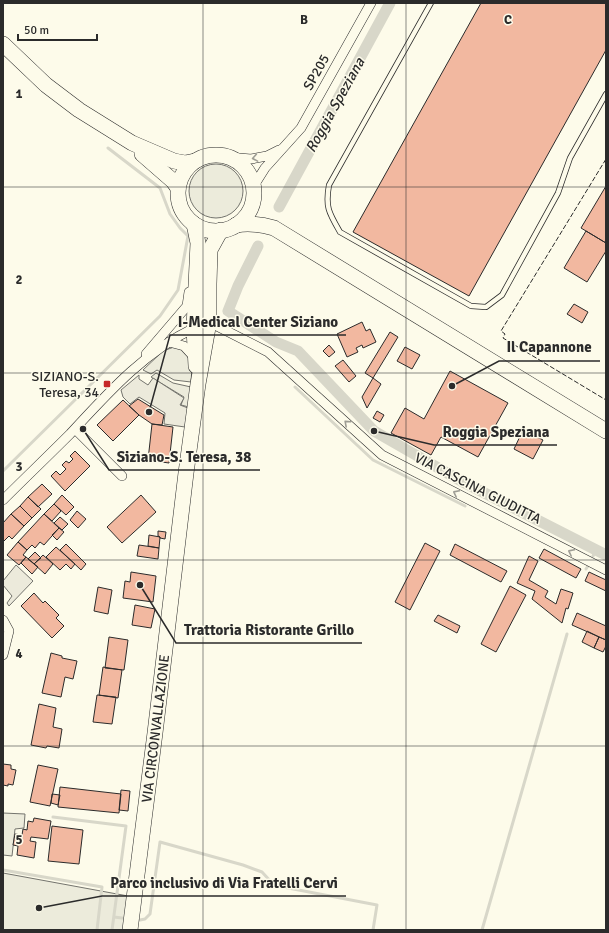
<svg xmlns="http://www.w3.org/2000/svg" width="609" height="933" viewBox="0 0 609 933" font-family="Signika,sans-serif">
  <rect width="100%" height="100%" fill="#fdfbea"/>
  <path fill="#ecebdb" stroke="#74746e" d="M189 191a27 27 0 1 1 54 0a27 27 0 1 1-54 0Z
    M174 347 187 351 192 367 191 382 174 380 157 370 151 374 143 370 163 351Z
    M156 373 173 383 191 387 189 407 181 405 184 397 151 377Z
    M3 813 25 814 24 828 15 829 12 856 3 855Z
    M3 873 128 896 123 930H3Z"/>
  <path fill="#eceadb" stroke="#74746e" d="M139 375V379L148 385 153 378 184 398 180 405 188 408 185 427 164 424 165 413 139 397 130 404 123 397 121 390Z
    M16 565 33 581 9 606 7 603 12 596 3 585V581Z"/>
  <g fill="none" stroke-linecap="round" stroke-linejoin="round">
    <path stroke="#d8d7c9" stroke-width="3" d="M295 387 373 460 465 506
      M3 471 160 316 178 290 188 236 180 228 170 214 160 188 108 148
      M593 556 596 550
      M586 569 588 566
      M53 817 126 826 112 930
      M3 870 102 887 97 930
      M114 917 122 918
      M140 920 145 919 150 914 160 842 243 865 262 872 273 884 283 887 377 905 373 930
      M482 930 567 634"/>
    <path stroke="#d8d7c9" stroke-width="11" d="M279 207 390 3
      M258 246 238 286 228 311 276 342 298 351 374 431 461 481 606 555"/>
  </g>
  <path fill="#f2b8a0" stroke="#2b2b2b" d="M481 3H606V50L469 296 353 232Z
    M606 186V243L581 228Z
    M586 231 606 243V251L587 282 564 268Z
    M574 304 588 312 582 323 567 314Z
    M362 322 366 331 370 329 376 342 363 348 362 345 356 348 358 352 347 357 337 334Z
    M390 332 398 337 373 378 365 373Z
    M329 345 335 352 329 357 323 351Z
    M405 347 420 355 412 369 397 361Z
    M343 360 356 376 349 382 335 366Z
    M450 371 508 403 478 457 441 437 431 455 391 433 405 408 424 419Z
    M373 378 381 384 367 408 362 397Z
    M138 399 164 415 162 425 152 424 139 415 129 406Z
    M123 400 139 415 113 441 97 425Z
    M377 411 384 415 380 422 373 418Z
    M152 424 173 427 169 463 148 460Z
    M523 430 543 440 533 459 514 449Z
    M75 451 90 466 65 491 51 476 56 471 60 475 66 469 62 465 66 461 69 463 73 459 70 456Z
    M42 484 52 494 38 507 28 497Z
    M62 495 74 507 66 515 54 504Z
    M141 495 156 512 122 543 107 527Z
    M28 497 41 509 32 518 20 506Z
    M54 504 61 511 52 521 44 514Z
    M20 506 32 518 24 526 11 514Z
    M77 511 86 519 78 528 70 520Z
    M11 514 24 526 12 539 9 536 3 542V523Z
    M44 514 59 528 44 545 40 542 35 548 32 545 27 550 18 542Z
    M60 517 68 524 62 530 54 523Z
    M59 528 64 532 57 540 52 535Z
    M158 531 166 532 165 539 160 538V537L158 536Z
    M149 535 160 537 159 548 148 546Z
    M18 542 27 550 23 555 26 557 19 565 7 555Z
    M425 543 440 551 410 610 395 602Z
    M66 544 86 564 81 570 60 550Z
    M455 544 507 571 501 582 450 555Z
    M139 545 159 548 158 559 137 556Z
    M56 547 75 564 71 569 66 564 60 570 46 557Z
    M544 549 581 569 576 578 539 558Z
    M35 552 41 558 34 564 28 559Z
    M43 555 53 564 45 574 34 564Z
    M529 556 538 561 529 580 548 591 545 597 556 604 561 589 573 593 568 609 566 608 562 623 532 599 535 591 517 583Z
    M26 557 38 567 32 574 21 563Z
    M131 572 156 576 153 602 123 598 125 581 130 582Z
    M589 572 606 580V591L585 581Z
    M510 586 526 595 496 652 481 644Z
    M98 587 112 590 108 614 94 611Z
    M34 593 43 603 45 601 59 615 56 618 64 626 52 638 21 606Z
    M135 605 155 609 151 628 132 625Z
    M577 613 606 626V640L572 625Z
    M438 615 460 626 457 633 434 621Z
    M587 631 599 637 594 648 582 642Z
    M109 637 128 640 124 670 105 668Z
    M599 637 606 640V646L603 652 594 648Z
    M51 653 62 656V658L77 661 73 679 65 677 61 697 42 693Z
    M103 667 122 670 118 698 99 695Z
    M97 695 116 697 112 724 93 722Z
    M39 704 56 708 53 727 62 729 59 748 47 746 46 748 31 745Z
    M3 764 11 765V769L16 770 13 785 8 784V786L3 785Z
    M38 765 58 769 50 806 30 802Z
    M60 787 121 794 119 813 58 807Z
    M121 790 130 791 128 811 119 810Z
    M52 794 60 795 58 805 51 803Z
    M34 818 51 821 48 839 31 837 30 841 36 842 34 858 17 855 18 846 13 845 15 834 22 835 23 829 27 830 28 821 33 822Z
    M52 826 83 830 79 864 48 861Z"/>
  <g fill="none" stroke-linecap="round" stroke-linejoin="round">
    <g stroke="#2b2b2b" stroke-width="6">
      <path id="lane" d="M431 3 329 185C325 207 329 213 340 232L471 306 486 307 502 295 558 193 570 158 606 94"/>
    </g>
    <g stroke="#2b2b2b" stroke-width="10">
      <path id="street" d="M228 157 251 159 267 156 279 150
        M253 187 265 168 301 128 371 3
        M209 322 268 352 382 455 606 570
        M169 342 184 346 195 358
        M146 354 187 306 189 292
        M75 429 122 476
        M3 500C25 478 48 456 70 434 107 394 144 352 194 328L197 325
        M3 620 9 631 3 655"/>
    </g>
    <g stroke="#2b2b2b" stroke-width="16">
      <g id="primary">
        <path d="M3 44 46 85 79 110 132 143 174 161 185 163 195 161"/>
        <path d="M142 154 173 181 178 188"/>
        <circle cx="216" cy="193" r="38"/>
        <path d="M194 224 198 243 194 328 196 366"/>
        <path d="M236 225C249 223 260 224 274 228L606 431"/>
        <path id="s1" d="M130 930 155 733 186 473 198 384 209 322V284L210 250 221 230"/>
      </g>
    </g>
    <use href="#lane" stroke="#fdfbea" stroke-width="4.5"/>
    <use href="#street" stroke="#fdfbea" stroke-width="9"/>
    <use href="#primary" stroke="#fdfbea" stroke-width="15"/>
    <path stroke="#2b2b2b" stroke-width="1" stroke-dasharray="5 2" stroke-linecap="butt" d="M606 159 501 331 505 334 503 338 606 400"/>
  </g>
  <defs><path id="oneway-chevron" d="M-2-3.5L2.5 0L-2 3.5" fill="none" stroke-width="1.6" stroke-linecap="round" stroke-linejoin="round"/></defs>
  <g stroke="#9e9d94">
    <use href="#oneway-chevron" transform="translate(255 158) rotate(170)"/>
    <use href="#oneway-chevron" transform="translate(347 423) rotate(-138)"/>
    <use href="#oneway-chevron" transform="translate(456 493) rotate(-153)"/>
    <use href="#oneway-chevron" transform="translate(571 552) rotate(-153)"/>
  </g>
  <path fill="none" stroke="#2b2b2b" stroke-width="1" stroke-opacity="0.55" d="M203 3V930M406 3V930M3 187H606M3 373H606M3 560H606M3 746H606"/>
  <rect fill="#c62828" stroke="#fdfbea" stroke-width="1.5" x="103" y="380" width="8" height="8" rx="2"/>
  <g text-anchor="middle" stroke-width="3" stroke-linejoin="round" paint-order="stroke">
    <g font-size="14" fill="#2b2b2b" stroke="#fdfbea">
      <text transform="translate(316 72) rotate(-61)" y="5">SP205</text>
      <text transform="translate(478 488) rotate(27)" y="5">VIA CASCINA GIUDITTA</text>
      <text dy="5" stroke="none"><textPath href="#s1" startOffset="203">VIA CIRCONVALLAZIONE</textPath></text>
    </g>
    <g font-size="14" fill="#2b2b2b" stroke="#fdfbea" text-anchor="end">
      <text x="99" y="381">SIZIANO-S.<tspan x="99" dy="16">Teresa, 34</tspan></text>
    </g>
    <g font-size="15" font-style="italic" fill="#2b2b2b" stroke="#fdfbea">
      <text transform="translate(335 105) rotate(-61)" y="5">Roggia Speziana</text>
    </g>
  </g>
  <g font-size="13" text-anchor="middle" font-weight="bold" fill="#2b2b2b" stroke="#fdfbea" stroke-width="3" stroke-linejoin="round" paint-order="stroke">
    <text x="304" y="24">B</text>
    <text x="508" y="24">C</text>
    <text x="19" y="98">1</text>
    <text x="19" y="284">2</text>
    <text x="19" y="471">3</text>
    <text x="19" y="658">4</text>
    <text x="19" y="844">5</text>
  </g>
  <path fill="none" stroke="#2b2b2b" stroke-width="1.5" d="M149 412L170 335H346M452 386L499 361H600M374 431L434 445H557M83 429L109 470H260M140 585L176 643H362M39 908L102 896H346"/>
  <g fill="#2b2b2b" stroke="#fdfbea" stroke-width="1.5">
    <circle cx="149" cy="412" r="4"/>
    <circle cx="452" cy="386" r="4"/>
    <circle cx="374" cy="431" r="4"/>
    <circle cx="83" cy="429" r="4"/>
    <circle cx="140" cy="585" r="4"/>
    <circle cx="39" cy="908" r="4"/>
  </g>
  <g font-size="15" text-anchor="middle" font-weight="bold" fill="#2b2b2b" stroke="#fdfbea" stroke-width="3" stroke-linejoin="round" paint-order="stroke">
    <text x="258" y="327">I-Medical Center Siziano</text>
    <text x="549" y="352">Il Capannone</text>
    <text x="496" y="437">Roggia Speziana</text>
    <text x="184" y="462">Siziano-S. Teresa, 38</text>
    <text x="269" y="635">Trattoria Ristorante Grillo</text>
    <text x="224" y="888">Parco inclusivo di Via Fratelli Cervi</text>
  </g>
  <rect width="609" height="933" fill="none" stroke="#2b2b2b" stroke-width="8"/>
  <path d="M18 34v6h79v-6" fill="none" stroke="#2b2b2b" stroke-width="2"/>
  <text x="24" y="34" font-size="12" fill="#2b2b2b" stroke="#fdfbea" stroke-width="3" paint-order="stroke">50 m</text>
</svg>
